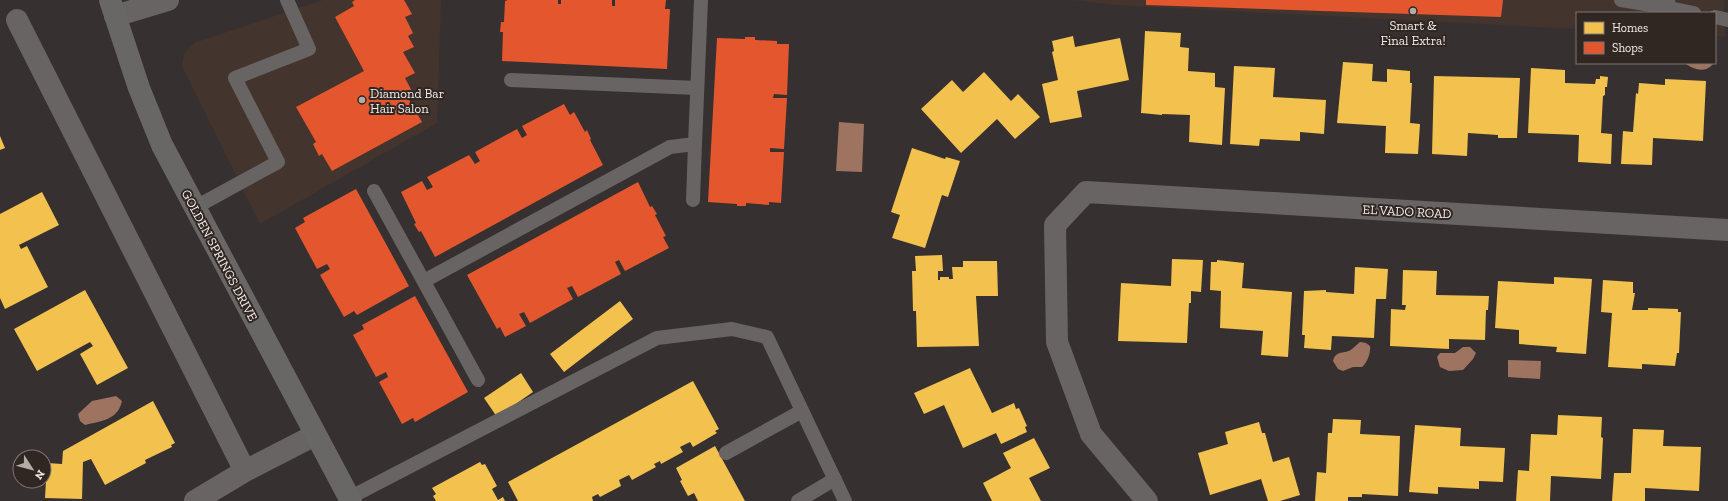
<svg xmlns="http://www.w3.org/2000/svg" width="1728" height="501" viewBox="0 0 1728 501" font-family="'Zilla Slab',serif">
  <rect width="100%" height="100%" fill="#363130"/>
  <path fill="#43342e" d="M323 0H441L437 123 260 224 182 66 184 54 194 43Z
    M1073 0H1724L1725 37 1715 36V13H1577V29L1115 5Z"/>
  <path fill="#9e7360" d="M1684 63H1713V64C1704 74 1694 69 1684 63Z
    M839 122 864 124 862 172 836 171Z
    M1360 342 1366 343 1370 346C1371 353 1367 363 1362 367H1353L1343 371 1338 369 1333 361C1336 349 1345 355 1352 349 1355 347 1357 344 1360 342Z
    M1463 347H1470L1476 353 1473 359 1463 370 1449 371 1440 367 1437 357 1440 353H1455Z
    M1508 360 1541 361 1540 379 1508 377Z
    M116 396 122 401C118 420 101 421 85 425L80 421 78 414 92 401Z"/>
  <path fill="#f2c14e" d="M1145 31 1181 33 1180 47 1189 48 1188 71 1215 73V87L1225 88 1222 145 1189 142 1190 115 1162 114V115L1141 113Z
    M1073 36 1075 47 1120 38 1129 80 1077 91 1082 117 1050 123 1042 84 1058 80 1052 52 1054 51 1052 41Z
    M1343 62 1373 64 1372 81 1387 82V69L1410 71V83H1412L1410 123 1420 124 1418 154 1385 153 1386 126 1337 123Z
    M1234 66 1275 68 1273 97 1326 100 1324 134 1300 132V141L1260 139 1259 146 1230 144Z
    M1531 68 1565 70V83L1595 84 1596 79H1600V76L1608 77 1607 87H1605V95L1603 96 1601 133 1612 134 1611 164 1578 162 1579 135 1528 133Z
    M984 72 1011 101 1018 94 1040 117 1015 139 997 119 961 153 921 109 952 80 963 92Z
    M1434 76 1520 78 1517 138H1498V135L1468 133 1467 156 1432 154Z
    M1665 79 1706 81 1703 141 1653 138 1652 165 1621 164 1623 131 1633 132 1636 93 1638 94 1639 83 1665 85Z
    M0 136 5 148 0 150Z
    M912 148 945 159 946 157 960 161 948 197 942 195 925 248 892 238 900 215 891 212Z
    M42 192 59 225 19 245 21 249 27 246 48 287 5 309 0 298V214Z
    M942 255 943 271H938V280H940V277H949V279H953L952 267H963V261H997L998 296H976L979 346 917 347 916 311H913L912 271H916L915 256Z
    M1172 259 1203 260 1201 292 1191 291V303H1189L1187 343 1118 341 1121 283 1171 286Z
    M1217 260 1244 263 1242 288 1292 292 1288 357 1261 355 1263 331 1220 328 1221 291 1210 290 1211 262H1217Z
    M1355 267 1388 269 1386 299H1376L1374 338 1332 336 1331 350 1304 348 1305 335H1302L1304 291 1326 290V292L1354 294Z
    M1403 270 1437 271 1436 295 1489 296 1488 310H1486L1485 340 1449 339V349L1390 346 1391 309 1405 310 1406 305H1402Z
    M1554 277 1592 279 1586 354 1556 352 1557 347 1519 344V330L1495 328 1498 281 1554 284Z
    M1603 280 1633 282V293H1635L1632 310H1648V308L1678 309V312H1681L1679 353H1677L1675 366 1642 364V369L1608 367 1612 313 1601 312Z
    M85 290 128 368 97 385 80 354 93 346 90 342 37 371 14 329Z
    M620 301 633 319 564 372 550 354Z
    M970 368 992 413 1014 403 1016 409 1019 408 1027 426 1025 427 1027 432 1001 444 996 433 963 448 944 405 924 414 914 393Z
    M521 373 533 392 497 417 484 398Z
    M693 381 719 429 715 431 717 433 693 447 690 442 680 447 683 452 661 464 660 461 654 464 656 467 632 480 629 475 619 480 621 486 600 497 598 494 592 497 593 501H518L508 482Z
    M153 401 175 443 171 445 172 447 145 460 146 463 105 485 91 459 83 462 82 499 45 498 47 463 62 464 63 451Z
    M1558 415 1602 417 1601 437 1603 438 1601 479 1551 476 1550 501H1516L1518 470 1529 471 1531 434 1557 435Z
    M1333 419 1361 420 1360 434 1400 436 1398 496 1362 494V497H1348V501H1315L1317 472 1326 473 1328 433H1332Z
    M1259 422 1262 433H1265L1273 462 1289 457 1300 495 1280 501H1268L1261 479 1210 495 1198 453 1228 444 1225 432Z
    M1415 425 1461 428 1460 446 1505 448 1503 482 1479 481V489L1438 487V494L1409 492Z
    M1633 429 1664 430 1663 446 1701 447 1699 491 1645 488V501H1612L1614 473H1631Z
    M1034 438 1050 468 1029 478 1041 501H992L983 483 1011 468 1003 453Z
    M715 446 745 501H698L694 493 688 496 680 481 682 480 676 468Z
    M480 462 482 465 485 464 497 486 492 489 498 500 503 497 505 501H436L433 496 436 494 432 488Z"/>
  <path fill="#e4572e" d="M355 0H404L412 14 405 17 413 33 408 36 414 47 403 52 415 73 405 78 415 97 409 100 422 122 332 171 322 154 319 156 313 144 316 142 296 107 364 71 335 17 354 6 352 2Z
    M508 0H558V4H561V0H612V6H615V0H666L665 9H670L667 69 502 61 503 32H500L501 22H504L505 1Z
    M1146 0H1503L1501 17 1146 5Z
    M745 37H755V40L777 41V44H789L787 95 774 94 773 98H787L784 149 770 148V152H784L781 203 769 202V205L746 203V206H737V204L708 202 717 38 745 39Z
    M564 104 570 115 574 112 585 132 587 130 591 139 590 140 603 165 435 257 421 231 419 232 414 224 416 223 401 192 422 181 427 190 433 187 427 177 469 155 475 164 480 161 475 152 517 129 522 138 527 135 522 126Z
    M638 182 650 207 652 206 657 214 655 215 666 236 663 237 669 248 625 271 619 260 615 262 621 274 578 297 572 286 567 288 573 299 530 323 524 312 519 314 526 326 505 337 500 327 497 329 467 275Z
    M356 189 409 286 357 315 354 311 344 317 320 275 330 269 327 264 317 269 295 228 305 222 303 218Z
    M415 296 468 392 415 422 413 418 402 424 379 382 388 377 386 372 376 377 353 335 364 329 362 325Z"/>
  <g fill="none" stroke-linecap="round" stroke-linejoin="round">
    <path stroke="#676463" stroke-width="14" d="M1621 0 1669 8
      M1668 0 1669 8 1694 13
      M1715 17 1728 20
      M511 80 697 88
      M374 191 478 380
      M693 200 695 144
      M194 208 278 162 235 78 309 49 287 0
      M424 281 670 147 695 144 701 0
      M726 453 802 411
      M349 498 657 338 732 329 767 337 845 501
      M798 501 835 479"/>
    <path stroke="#676463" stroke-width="22" d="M115 16 168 0
      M17 20 245 471
      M195 501 245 471 315 435
      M1147 501 1091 434 1057 342 1055 225 1086 192 1728 230"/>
    <path stroke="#696766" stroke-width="22" d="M110 0 139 88 162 145 351 501"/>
  </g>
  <g fill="#b1aba9" stroke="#302622" stroke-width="1.5">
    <circle cx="1413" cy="11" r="4"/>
    <circle cx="362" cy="100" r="4"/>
  </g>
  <g text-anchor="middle" stroke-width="4" stroke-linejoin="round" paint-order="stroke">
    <g font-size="13" fill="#f3ecea" stroke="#302622">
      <text x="1413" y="30">Smart &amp;<tspan x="1413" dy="15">Final Extra!</tspan></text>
      <text x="370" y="98" text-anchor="start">Diamond Bar<tspan x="370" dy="15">Hair Salon</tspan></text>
    </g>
    <g font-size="13" fill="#f3ecea" stroke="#302622">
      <text transform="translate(1407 211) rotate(3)" y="5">EL VADO ROAD</text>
      <text transform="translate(220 255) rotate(62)" y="5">GOLDEN SPRINGS DRIVE</text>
    </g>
  </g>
  <rect x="1576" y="12" width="140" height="52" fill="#302622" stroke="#7e7572"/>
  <rect x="1584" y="22" width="20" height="12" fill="#f2c14e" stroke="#7e7572"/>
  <text x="1612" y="32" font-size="12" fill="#f3ecea">Homes</text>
  <rect x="1584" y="42" width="20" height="12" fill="#e4572e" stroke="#7e7572"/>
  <text x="1612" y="52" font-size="12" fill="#f3ecea">Shops</text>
  <g transform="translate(32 469) rotate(126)"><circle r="19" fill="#302622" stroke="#7e7572"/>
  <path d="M0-3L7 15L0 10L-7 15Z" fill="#b1aba9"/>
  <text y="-6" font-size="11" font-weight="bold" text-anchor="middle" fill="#f3ecea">N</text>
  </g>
</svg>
